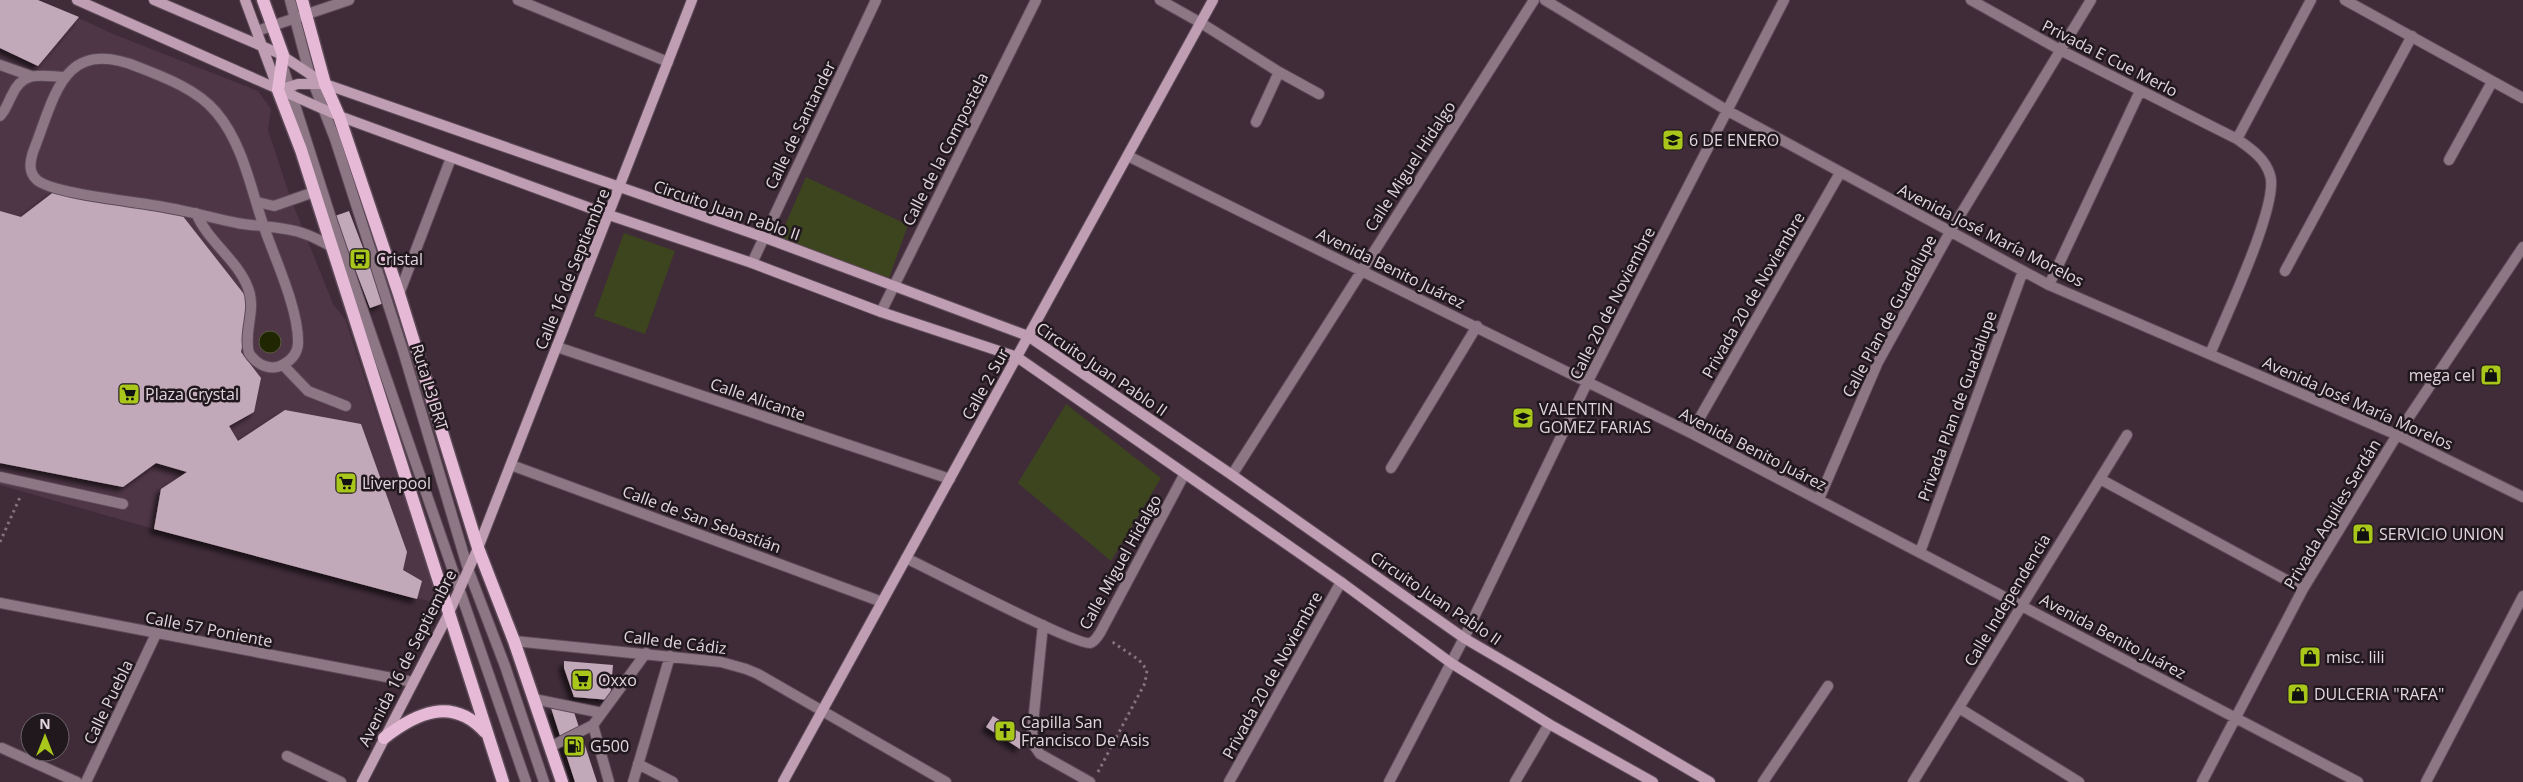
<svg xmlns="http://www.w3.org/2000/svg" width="2523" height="782" viewBox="0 0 2523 782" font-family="'Open Sans',sans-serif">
  <defs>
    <filter id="shadow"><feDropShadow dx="-4.5" dy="4.5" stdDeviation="2.5" flood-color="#0009"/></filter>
  </defs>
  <rect width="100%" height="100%" fill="#402c39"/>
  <path fill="#4f3646" d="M0 0H38L118 36 258 91 271 109 268 130 290 197 333 304 345 319 440 604 154 529 0 485Z"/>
  <path fill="#3c451e" d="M806 177 908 225 889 278 779 239Z
    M624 233 675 251 645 334 594 316Z
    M1066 404 1161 478 1111 561 1018 483Z"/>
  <path fill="#1f2601" stroke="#5a5a43" d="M259 342a11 11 0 1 1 22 0a11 11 0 1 1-22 0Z"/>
  <path fill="#c2a9b9" filter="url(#shadow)" d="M0 0H38L79 17 38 66 0 48Z
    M55 191 182 215 251 303 241 352 261 378 254 412 229 426 238 441 285 410 361 424 407 552 403 570 422 581 417 599 154 529 161 489 187 472 156 463 123 487 0 463V211L21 217Z
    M349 211 384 303 370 308 335 216Z
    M564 661 613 665 610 700 574 697 564 668Z
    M551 708 573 709 597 782H575Z
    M993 716 1024 735 1020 749 986 727Z"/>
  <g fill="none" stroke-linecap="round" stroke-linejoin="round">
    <g stroke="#5d4a57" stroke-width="12">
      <path id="service" d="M290 0 309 72 335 139 403 351 468 569 505 666 544 782
        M1201 23 1279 72
        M282 64 331 218 526 782
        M0 65 31 76
        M0 116C6 110 8 102 12 95 23 70 40 76 64 77
        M1256 122 1279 72 1319 94
        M2449 160 2492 82
        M257 202 274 206 314 192
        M196 213C208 242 237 259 248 288 257 310 243 331 249 353 257 365 271 372 284 364 292 360 298 352 298 343 299 311 276 261 265 230 251 191 244 145 216 112 198 90 164 77 138 67 62 36 55 97 33 152 30 162 28 172 37 180 52 193 129 201 152 205 180 209 209 217 237 223 259 227 284 226 305 234 314 237 323 242 332 247
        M1391 468 1477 326
        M0 477 123 504
        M534 699 602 713
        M593 725 609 782
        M550 747 593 725 646 653
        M2 748 77 782
        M287 756 341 782"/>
    </g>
    <g stroke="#5d4a57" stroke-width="12">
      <path id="pedestrian" d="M283 365 308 391 346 406"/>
    </g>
    <g stroke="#5d4a57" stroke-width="12">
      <path id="minor" d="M518 0 668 62
        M1160 0 1201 23
        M1545 0 1728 111 2049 285 2397 435 2523 497
        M1971 0 2062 51 2237 139C2251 149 2265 158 2270 175 2280 203 2223 322 2210 354
        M257 31 349 0
        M2237 139 2311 0
        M1128 156 1691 433 2358 782
        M752 263 876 0
        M2285 271 2412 36
        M2049 285 2140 91
        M399 294 451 158
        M881 312 1036 0
        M557 347 950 479
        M1691 433 1840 173
        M511 465 882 602
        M1232 475 1534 0
        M2100 479 2303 589
        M1819 499 1878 362 1950 232 2091 0
        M1920 552 2023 271
        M906 558C929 569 1077 646 1090 643 1095 642 1097 637 1100 633L1184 475
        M1043 625 1032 733 1033 744 1040 754 1090 782
        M514 641 721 662 746 669 758 674 946 782
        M1959 708 2079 782
        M638 764 673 782
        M86 782 156 634
        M633 782 670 656
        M1229 782 1341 582
        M1389 782 1464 638 1587 383 1784 0
        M1515 782 1549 724
        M1763 782 1828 686
        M1913 782 2127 435
        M2202 782 2303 589 2397 435 2523 247
        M2426 782 2523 596"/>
    </g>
    <g stroke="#5d4a57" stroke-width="12">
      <path id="tertiary" d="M2345 0 2523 98
        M0 603 413 682"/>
    </g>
    <g stroke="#5d4a57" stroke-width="12">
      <path id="secondary" d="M77 0 339 116 609 215 752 263 881 312 1017 357 1341 582 1451 663 1549 724 1653 782
        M154 0 278 53 325 84
        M245 0 278 89
        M278 90 298 84H325L763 237 1028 336 1232 475 1464 638 1710 782
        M362 782 448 615 478 548 692 0
        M783 782 1213 0"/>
    </g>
    <g stroke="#5d4a57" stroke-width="15">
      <path id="primary" d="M263 0 283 55 278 90 301 150 503 782
        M302 0 325 84 339 116 399 294 478 548 514 641 562 782
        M384 738C416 713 452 696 485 732"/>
    </g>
    <path stroke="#84737e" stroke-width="3" stroke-dasharray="2.5 4" stroke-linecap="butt" d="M0 542 21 495
      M1098 772 1145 683 1147 670 1139 660 1111 641"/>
    <use href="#service" stroke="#8d7785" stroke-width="10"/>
    <use href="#pedestrian" stroke="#8d7785" stroke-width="10"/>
    <use href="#minor" stroke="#8d7785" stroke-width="10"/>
    <use href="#tertiary" stroke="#8d7785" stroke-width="10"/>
    <use href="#secondary" stroke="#bf9db3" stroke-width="10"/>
    <use href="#primary" stroke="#e6bad7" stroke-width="12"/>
  </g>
  <defs>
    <g id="school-square" transform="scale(1.125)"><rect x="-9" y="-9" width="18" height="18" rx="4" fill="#a9c71b" stroke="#21181e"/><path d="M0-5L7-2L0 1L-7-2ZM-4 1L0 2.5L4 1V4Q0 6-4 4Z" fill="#111"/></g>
    <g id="bus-square" transform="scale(1.125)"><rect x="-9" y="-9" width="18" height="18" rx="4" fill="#a9c71b" stroke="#21181e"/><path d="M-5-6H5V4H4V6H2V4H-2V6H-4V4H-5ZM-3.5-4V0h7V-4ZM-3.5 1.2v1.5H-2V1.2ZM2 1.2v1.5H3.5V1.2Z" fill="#111"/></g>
    <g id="shop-square" transform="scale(1.125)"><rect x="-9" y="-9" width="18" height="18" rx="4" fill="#a9c71b" stroke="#21181e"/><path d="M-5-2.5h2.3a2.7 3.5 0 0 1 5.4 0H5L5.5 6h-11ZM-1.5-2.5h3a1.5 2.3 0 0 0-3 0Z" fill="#111"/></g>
    <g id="supermarket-square" transform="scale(1.125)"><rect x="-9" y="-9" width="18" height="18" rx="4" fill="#a9c71b" stroke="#21181e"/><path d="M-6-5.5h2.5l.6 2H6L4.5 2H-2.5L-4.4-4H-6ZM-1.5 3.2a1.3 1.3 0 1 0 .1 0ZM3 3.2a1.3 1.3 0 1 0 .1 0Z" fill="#111"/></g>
    <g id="church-square" transform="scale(1.125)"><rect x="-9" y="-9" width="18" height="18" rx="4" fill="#a9c71b" stroke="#21181e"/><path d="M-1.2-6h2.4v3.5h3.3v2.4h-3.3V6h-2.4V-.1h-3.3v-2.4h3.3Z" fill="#111"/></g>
    <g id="fuel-square" transform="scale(1.125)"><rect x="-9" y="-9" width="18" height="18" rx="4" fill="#a9c71b" stroke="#21181e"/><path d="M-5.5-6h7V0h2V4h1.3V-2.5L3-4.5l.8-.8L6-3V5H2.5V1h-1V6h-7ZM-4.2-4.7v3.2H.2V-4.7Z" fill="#111"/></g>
  </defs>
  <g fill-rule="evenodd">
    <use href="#school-square" x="1673" y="140"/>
    <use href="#bus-square" x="360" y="259"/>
    <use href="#shop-square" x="2491" y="375"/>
    <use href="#supermarket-square" x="129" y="394"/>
    <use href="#school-square" x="1523" y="418"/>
    <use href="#supermarket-square" x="346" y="483"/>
    <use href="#shop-square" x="2363" y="534"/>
    <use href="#shop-square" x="2310" y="657"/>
    <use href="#supermarket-square" x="582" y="680"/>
    <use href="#shop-square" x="2298" y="694"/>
    <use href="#church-square" x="1005" y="731"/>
    <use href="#fuel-square" x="574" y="746"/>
  </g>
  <g text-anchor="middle" stroke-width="5" stroke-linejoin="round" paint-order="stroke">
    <g font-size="16" fill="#e2d5dd" stroke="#21181e">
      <text transform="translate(2110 58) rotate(27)" y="6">Privada E Cue Merlo</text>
      <text transform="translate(800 125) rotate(-64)" y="6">Calle de Santander</text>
      <text transform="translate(945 149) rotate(-63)" y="6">Calle de la Compostela</text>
      <text transform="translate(1410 166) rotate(-57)" y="6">Calle Miguel Hidalgo</text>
      <text transform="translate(727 210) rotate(19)" y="6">Circuito Juan Pablo II</text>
      <text transform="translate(1991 235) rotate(27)" y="6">Avenida José María Morelos</text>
      <text transform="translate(1391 268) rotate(26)" y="6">Avenida Benito Juárez</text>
      <text transform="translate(572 269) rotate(-68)" y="6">Calle 16 de Septiembre</text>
      <text transform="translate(1753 295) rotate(-60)" y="6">Privada 20 de Noviembre</text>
      <text transform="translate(1612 303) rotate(-63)" y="6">Calle 20 de Noviembre</text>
      <text transform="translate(1889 316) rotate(-62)" y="6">Calle Plan de Guadalupe</text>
      <text transform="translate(1102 369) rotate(34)" y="6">Circuito Juan Pablo II</text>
      <text transform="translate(985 384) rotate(-61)" y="6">Calle 2 Sur</text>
      <text transform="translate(430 387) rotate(73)" y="6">Ruta L3 BRT</text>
      <text transform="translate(758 399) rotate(19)" y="6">Calle Alicante</text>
      <text transform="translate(2358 403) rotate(24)" y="6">Avenida José María Morelos</text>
      <text transform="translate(1957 406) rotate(-70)" y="6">Privada Plan de Guadalupe</text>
      <text transform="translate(1753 449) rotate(27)" y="6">Avenida Benito Juárez</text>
      <text transform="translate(2332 514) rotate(-59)" y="6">Privada Aquiles Serdán</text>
      <text transform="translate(702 519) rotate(20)" y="6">Calle de San Sebastián</text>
      <text transform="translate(1120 562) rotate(-61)" y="6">Calle Miguel Hidalgo</text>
      <text transform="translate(1436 598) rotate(34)" y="6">Circuito Juan Pablo II</text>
      <text transform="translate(2007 600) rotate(-59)" y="6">Calle Independencia</text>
      <text transform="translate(209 629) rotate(11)" y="6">Calle 57 Poniente</text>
      <text transform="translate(2113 636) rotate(28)" y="6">Avenida Benito Juárez</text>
      <text transform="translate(675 642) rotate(7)" y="6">Calle de Cádiz</text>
      <text transform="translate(407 658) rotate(-63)" y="6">Avenida 16 de Septiembre</text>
      <text transform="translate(1272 675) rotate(-61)" y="6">Privada 20 de Noviembre</text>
      <text transform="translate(108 702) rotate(-64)" y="6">Calle Puebla</text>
    </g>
    <g font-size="16" fill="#e2d5dd" stroke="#21181e" text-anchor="start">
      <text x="1689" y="146">6 DE ENERO</text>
      <text x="376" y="265">Cristal</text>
      <text x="2475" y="381" text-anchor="end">mega cel</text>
      <text x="145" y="400">Plaza Crystal</text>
      <text x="1539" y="415">VALENTIN<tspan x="1539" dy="18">GOMEZ FARIAS</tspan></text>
      <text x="362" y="489">Liverpool</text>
      <text x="2379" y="540">SERVICIO UNION</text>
      <text x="2326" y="663">misc. lili</text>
      <text x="598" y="686">Oxxo</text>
      <text x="2314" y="700">DULCERIA "RAFA"</text>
      <text x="1021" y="728">Capilla San<tspan x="1021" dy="18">Francisco De Asis</tspan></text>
      <text x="590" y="752">G500</text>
    </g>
  </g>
  <g transform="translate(45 737)"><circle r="24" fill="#21181e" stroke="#6e646a"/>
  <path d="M0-4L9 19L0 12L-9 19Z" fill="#a9c71b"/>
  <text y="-8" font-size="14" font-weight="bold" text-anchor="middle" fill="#e2d5dd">N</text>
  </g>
</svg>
